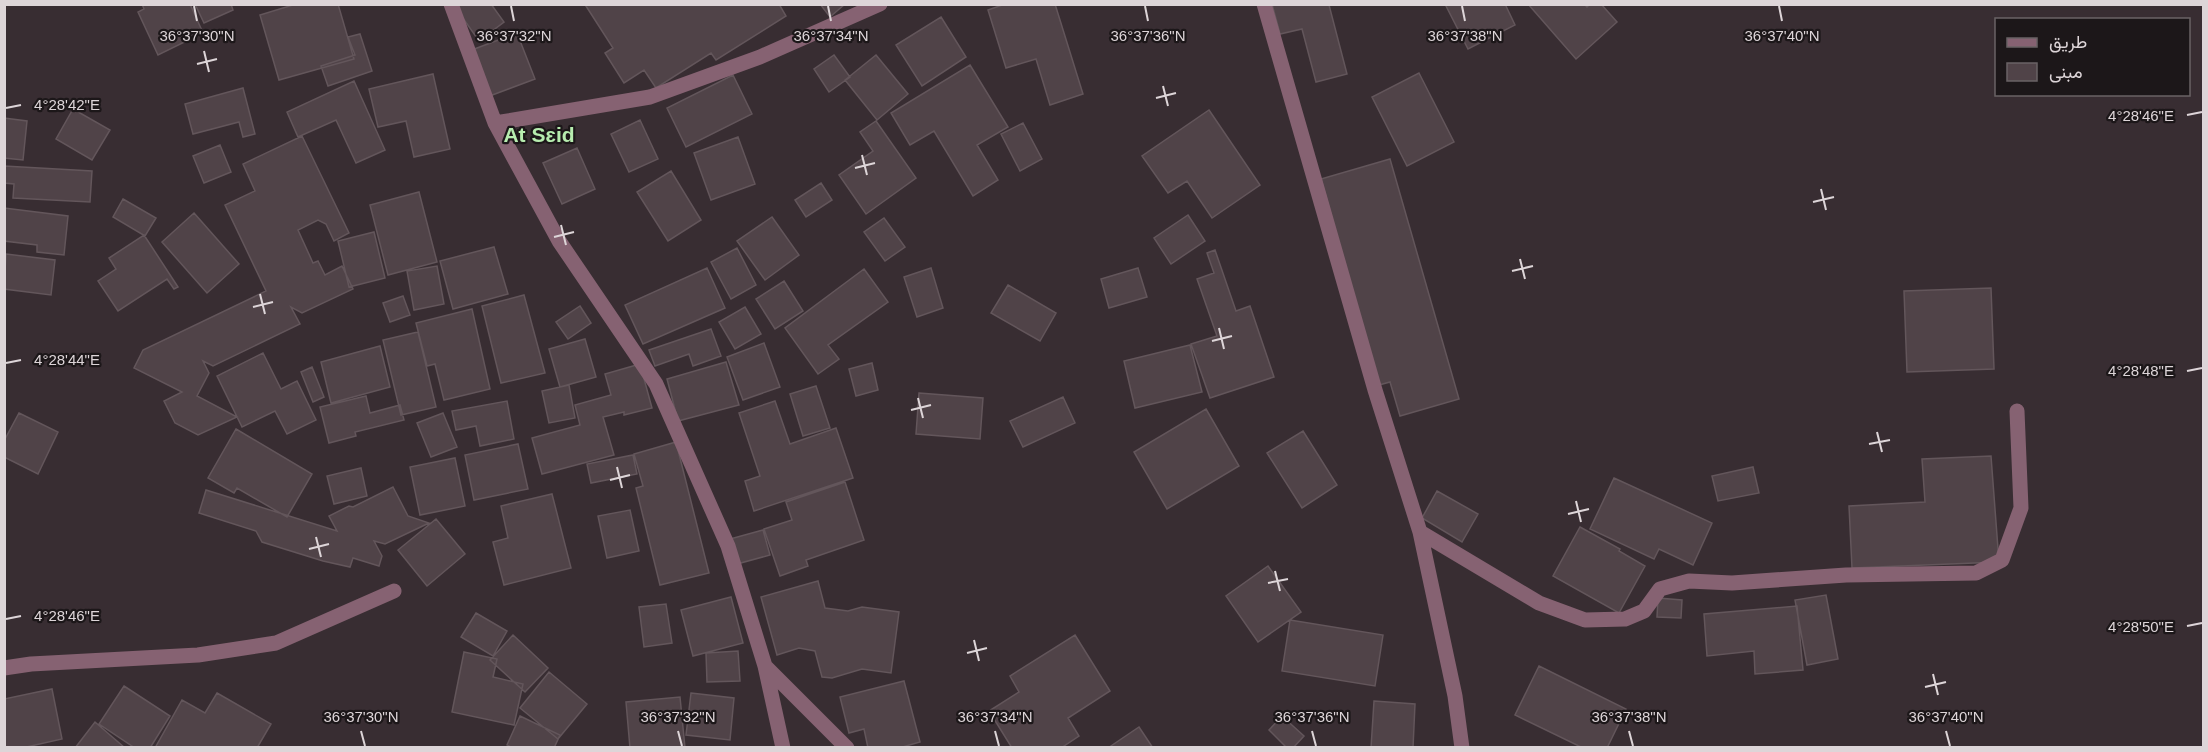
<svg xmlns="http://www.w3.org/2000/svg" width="2208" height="752" viewBox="0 0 2208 752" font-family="Helvetica,Vazirmatn,sans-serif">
  <rect width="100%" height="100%" fill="#382d32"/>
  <path fill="#504348" stroke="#63565b" stroke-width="1.5" d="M142 4H190L203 33 158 55 138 12 144 9Z
    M195 4H231L233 10 204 23Z
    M296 4H338L354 59 279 80 260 15Z
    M453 4H491L504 22 479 41Z
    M588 4H779L786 16 716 60 711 53 656 88 644 70 624 83 605 53 613 48 586 6Z
    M820 4H845L830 17Z
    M1005 4H1055L1083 94 1050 105 1036 59 1006 68 988 10Z
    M1272 4H1332L1329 5 1347 74 1316 82 1302 29 1280 34Z
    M1445 4H1505L1515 25 1468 49Z
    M1528 4H1584L1587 7 1590 4H1601L1617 22 1576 59Z
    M941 17 966 57 922 86 896 45Z
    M517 33 535 79 487 97 469 51Z
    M360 34 372 71 328 86 321 66 355 55 348 37Z
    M834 55 850 77 829 92 814 69Z
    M876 55 908 94 877 120 845 80Z
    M970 65 1008 127 977 145 998 180 973 196 934 131 910 145 891 113Z
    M1419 73 1454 142 1407 166 1372 97Z
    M433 74 450 149 414 157 406 121 378 127 369 89Z
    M733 75 752 114 686 147 667 108Z
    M354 81 385 150 356 163 336 120 298 137 287 112Z
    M243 88 255 134 243 137 239 122 193 134 185 104Z
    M73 109 110 130 92 160 56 139Z
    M1209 110 1260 185 1212 218 1187 181 1168 193 1142 156Z
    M4 118 27 121 23 160 4 158Z
    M640 120 658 159 629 172 611 134Z
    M876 121 916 178 866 214 839 175 873 151 860 132Z
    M1023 123 1042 159 1020 171 1001 134Z
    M302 136 349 233 334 241 326 224 318 220 298 230 313 263 318 261 325 275 342 266 353 289 302 313 291 307 300 324 213 366 203 361 209 373 197 396 237 417 198 435 175 423 164 401 182 392 134 368 143 350 266 291 225 205 255 191 243 164Z
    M738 137 755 184 711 200 694 153Z
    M220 145 231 172 204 183 193 156Z
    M577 148 595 189 562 204 543 163Z
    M1390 159 1459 399 1400 416 1390 382 1379 385 1321 179Z
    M4 166 92 171 90 202 13 198 14 184 4 183Z
    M671 171 701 220 668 241 637 192Z
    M821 183 832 200 806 217 795 200Z
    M419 192 437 262 388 275 370 205Z
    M123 199 156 218 145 236 113 217Z
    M4 208 68 216 64 255 37 252V245L4 241Z
    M194 213 239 264 207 293 162 242Z
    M1188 215 1205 241 1171 264 1154 238Z
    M772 217 799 255 765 280 737 241Z
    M884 218 905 247 885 261 864 232Z
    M374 232 385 278 349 287 338 241Z
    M144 235 178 287 174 289 167 279 118 311 98 281 116 269 109 258Z
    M494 247 508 294 453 309 440 261Z
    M737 248 756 285 731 299 711 262Z
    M1215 250 1236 311 1250 306 1274 377 1210 398 1191 344 1217 336 1197 279 1214 273 1207 253Z
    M6 254 55 260 51 295 4 289Z
    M437 266 444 304 414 310 407 271Z
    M707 268 725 308 643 344 625 305Z
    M931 268 943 308 917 317 904 277Z
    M1138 268 1147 297 1109 308 1101 279Z
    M864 269 888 302 828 345 839 359 818 374 785 328Z
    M784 281 803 311 775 329 756 299Z
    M1008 285 1056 313 1040 341 991 313Z
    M1991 288 1994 369 1907 372 1904 291Z
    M524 295 545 373 501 383 482 306Z
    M403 296 410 315 390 322 383 303Z
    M580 306 591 323 568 339 556 322Z
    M745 307 761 334 735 349 719 322Z
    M472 309 490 389 444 400 435 364 427 366 416 323Z
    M711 329 721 356 693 366 689 354 655 366 649 350Z
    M418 332 436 407 401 415 383 340Z
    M585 339 596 377 560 387 549 349Z
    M764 343 780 387 743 400 727 357Z
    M1190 345 1202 392 1135 408 1124 361Z
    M380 346 390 387 331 403 321 362Z
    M263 353 281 389 297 381 316 420 287 434 275 411 242 427 217 376Z
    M726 362 739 405 678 421 667 379Z
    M872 363 878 390 856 396 849 369Z
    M640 364 652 408 624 415V412L603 417 614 455 542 474 532 438 580 425 575 405 611 395 605 374Z
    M312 367 324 397 313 402 301 372Z
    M569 385 575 418 549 423 542 391Z
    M816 386 830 428 803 436 790 394Z
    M919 393 983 398 980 439 916 434Z
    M366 396 370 413 400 405 404 420 355 432 356 436 329 443 320 407Z
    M1063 397 1075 423 1023 447 1010 421Z
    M507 401 514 439 480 446 476 426 456 430 452 411Z
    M775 401 790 444 836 428 853 478 754 511 745 481 760 476 739 413Z
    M1206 409 1239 466 1167 509 1134 452Z
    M19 413 58 432 38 474 4 457V441Z
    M443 413 457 447 431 457 417 423Z
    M236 429 312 474 287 517 237 488 234 493 208 478Z
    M1303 431 1337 485 1302 508 1267 453Z
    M676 442 709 573 660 585 636 488 643 486 634 454Z
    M518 444 528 489 474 500 465 455Z
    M633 455 637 474 591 483 587 464Z
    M1991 456 1999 562 1852 568 1849 506 1925 502 1922 459Z
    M455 458 465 506 420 515 410 467Z
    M1753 467 1759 493 1718 501 1712 476Z
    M361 468 367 496 334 504 327 476Z
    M1614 478 1712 523 1693 565 1659 549 1654 559 1590 529Z
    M845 482 864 540 806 560 808 566 780 576 764 529 792 520 786 502Z
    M393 487 408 516 429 523 385 544 374 541 382 556 379 566 353 558 350 567 323 561 262 542 256 531 199 513 206 490 337 531 329 516 349 506 353 507Z
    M1437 491 1478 514 1462 542 1422 518Z
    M552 494 571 568 504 585 493 542 508 538 501 506Z
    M630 510 639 551 607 558 598 516Z
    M436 519 465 554 427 586 398 550Z
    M1580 527 1620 549 1619 551 1645 566 1619 613 1553 576Z
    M763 530 770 555 737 564 730 539Z
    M1268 566 1301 612 1258 642 1226 596Z
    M818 581 825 608 848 611 862 607 899 612 891 673 862 669 832 678 822 677 815 651 799 648 777 655 761 597Z
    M1826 595 1838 659 1807 665 1795 600Z
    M731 597 743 643 693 656 681 610Z
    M1658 598 1682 600 1681 618 1657 617Z
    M666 604 672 643 644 647 639 607Z
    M1797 606 1803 670 1755 674 1754 651 1707 656 1704 614Z
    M476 613 507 631 493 656 461 637Z
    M1290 620 1383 635 1375 686 1282 671Z
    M513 635 548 668 525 692 490 660Z
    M1075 635 1110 691 1068 718 1079 736 1061 748H1012L989 711 1019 692 1010 676Z
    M738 651 740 681 707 682 706 653Z
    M464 652 497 659 493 677 523 684 514 725 452 712Z
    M1539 666 1626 709 1607 748H1583L1515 715Z
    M549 672 587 704 558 739 520 708Z
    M904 681 920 742 899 748H868L864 729 849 733 840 697Z
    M124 686 170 716 150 748H135L99 724Z
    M52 689 62 739 22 748H4V699Z
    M217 693 271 724 257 748H155L182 700 205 713Z
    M691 693 734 698 730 740 686 735Z
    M680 697 685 748H630L626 702Z
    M1374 701 1415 704 1413 748H1371Z
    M520 716 560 735 554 748H513L507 745Z
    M1282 716 1304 736 1293 748H1287L1269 730Z
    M95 722 125 748H75Z
    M1139 727 1153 748H1108Z"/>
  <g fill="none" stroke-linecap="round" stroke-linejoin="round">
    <path stroke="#866272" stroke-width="15" d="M451 4 495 123 559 241 656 384 728 546 765 666 783 748
      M1264 4 1375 390 1420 532 1455 696 1462 748
      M495 123 650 97 760 57 880 4
      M1420 532 1539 603 1585 620 1625 619 1644 611 1660 589 1689 581 1732 583 1846 575 1976 573 2002 560 2021 508 2017 411
      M765 666 847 748
      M4 668 31 664 198 655 276 643 394 591"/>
  </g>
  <path fill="none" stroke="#ddd5d8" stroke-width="2" d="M194 6 197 21M511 6 514 21M828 6 831 21M1145 6 1148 21M1462 6 1465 21M1779 6 1782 21M204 51 209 72M197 64 217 59M1163 86 1168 106M1156 98 1176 93M6 108 21 105M2187 115 2202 112M862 155 867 175M855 168 875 163M1821 189 1826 210M1813 202 1834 197M561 225 566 245M554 237 574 232M1520 259 1525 279M1512 271 1533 266M260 294 265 314M253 307 273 302M1219 328 1224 349M1212 341 1232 336M6 363 21 360M2187 371 2202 368M918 398 923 418M911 410 931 405M1877 432 1882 452M1869 444 1890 440M617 467 622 488M610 480 630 475M1576 501 1581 522M1568 514 1589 509M316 537 321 557M309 549 329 544M1275 571 1280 591M1268 583 1288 579M6 619 21 616M2187 626 2202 623M974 640 979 661M967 653 987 648M1933 674 1938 695M1925 687 1946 682M361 731 365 746M678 731 682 746M995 731 999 746M1312 731 1316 746M1629 731 1633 746M1946 731 1950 746"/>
  <g text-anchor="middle" stroke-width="4.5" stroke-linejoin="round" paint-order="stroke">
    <g font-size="21" font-weight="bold" fill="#b7edaf" stroke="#1c1719">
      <text x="539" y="142">At Sɛid</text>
    </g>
  </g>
  <g font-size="15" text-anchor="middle" fill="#ddd5d8" stroke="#1c1719" stroke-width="4.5" stroke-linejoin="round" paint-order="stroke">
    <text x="197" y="41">36°37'30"N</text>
    <text x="514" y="41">36°37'32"N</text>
    <text x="831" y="41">36°37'34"N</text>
    <text x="1148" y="41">36°37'36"N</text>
    <text x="1465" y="41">36°37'38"N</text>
    <text x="1782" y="41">36°37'40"N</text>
    <text x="67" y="110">4°28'42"E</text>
    <text x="2141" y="121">4°28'46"E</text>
    <text x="67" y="365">4°28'44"E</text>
    <text x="2141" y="376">4°28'48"E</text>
    <text x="67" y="621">4°28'46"E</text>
    <text x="2141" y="632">4°28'50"E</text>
    <text x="361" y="722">36°37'30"N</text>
    <text x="678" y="722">36°37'32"N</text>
    <text x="995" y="722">36°37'34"N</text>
    <text x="1312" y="722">36°37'36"N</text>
    <text x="1629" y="722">36°37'38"N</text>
    <text x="1946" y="722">36°37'40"N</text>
  </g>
  <rect width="2208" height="752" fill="none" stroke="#ddd5d8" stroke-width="12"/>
  <rect x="1995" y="18" width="195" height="78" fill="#1c1719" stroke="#696365" stroke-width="1.5"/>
  <rect x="2007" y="38" width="30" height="9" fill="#866272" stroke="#696365" stroke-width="1.5"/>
  <text x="2049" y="48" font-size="18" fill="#ddd5d8">طريق</text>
  <rect x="2007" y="63" width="30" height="18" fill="#504348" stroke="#696365" stroke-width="1.5"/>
  <text x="2049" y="78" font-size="18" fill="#ddd5d8">مبنى</text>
</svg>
